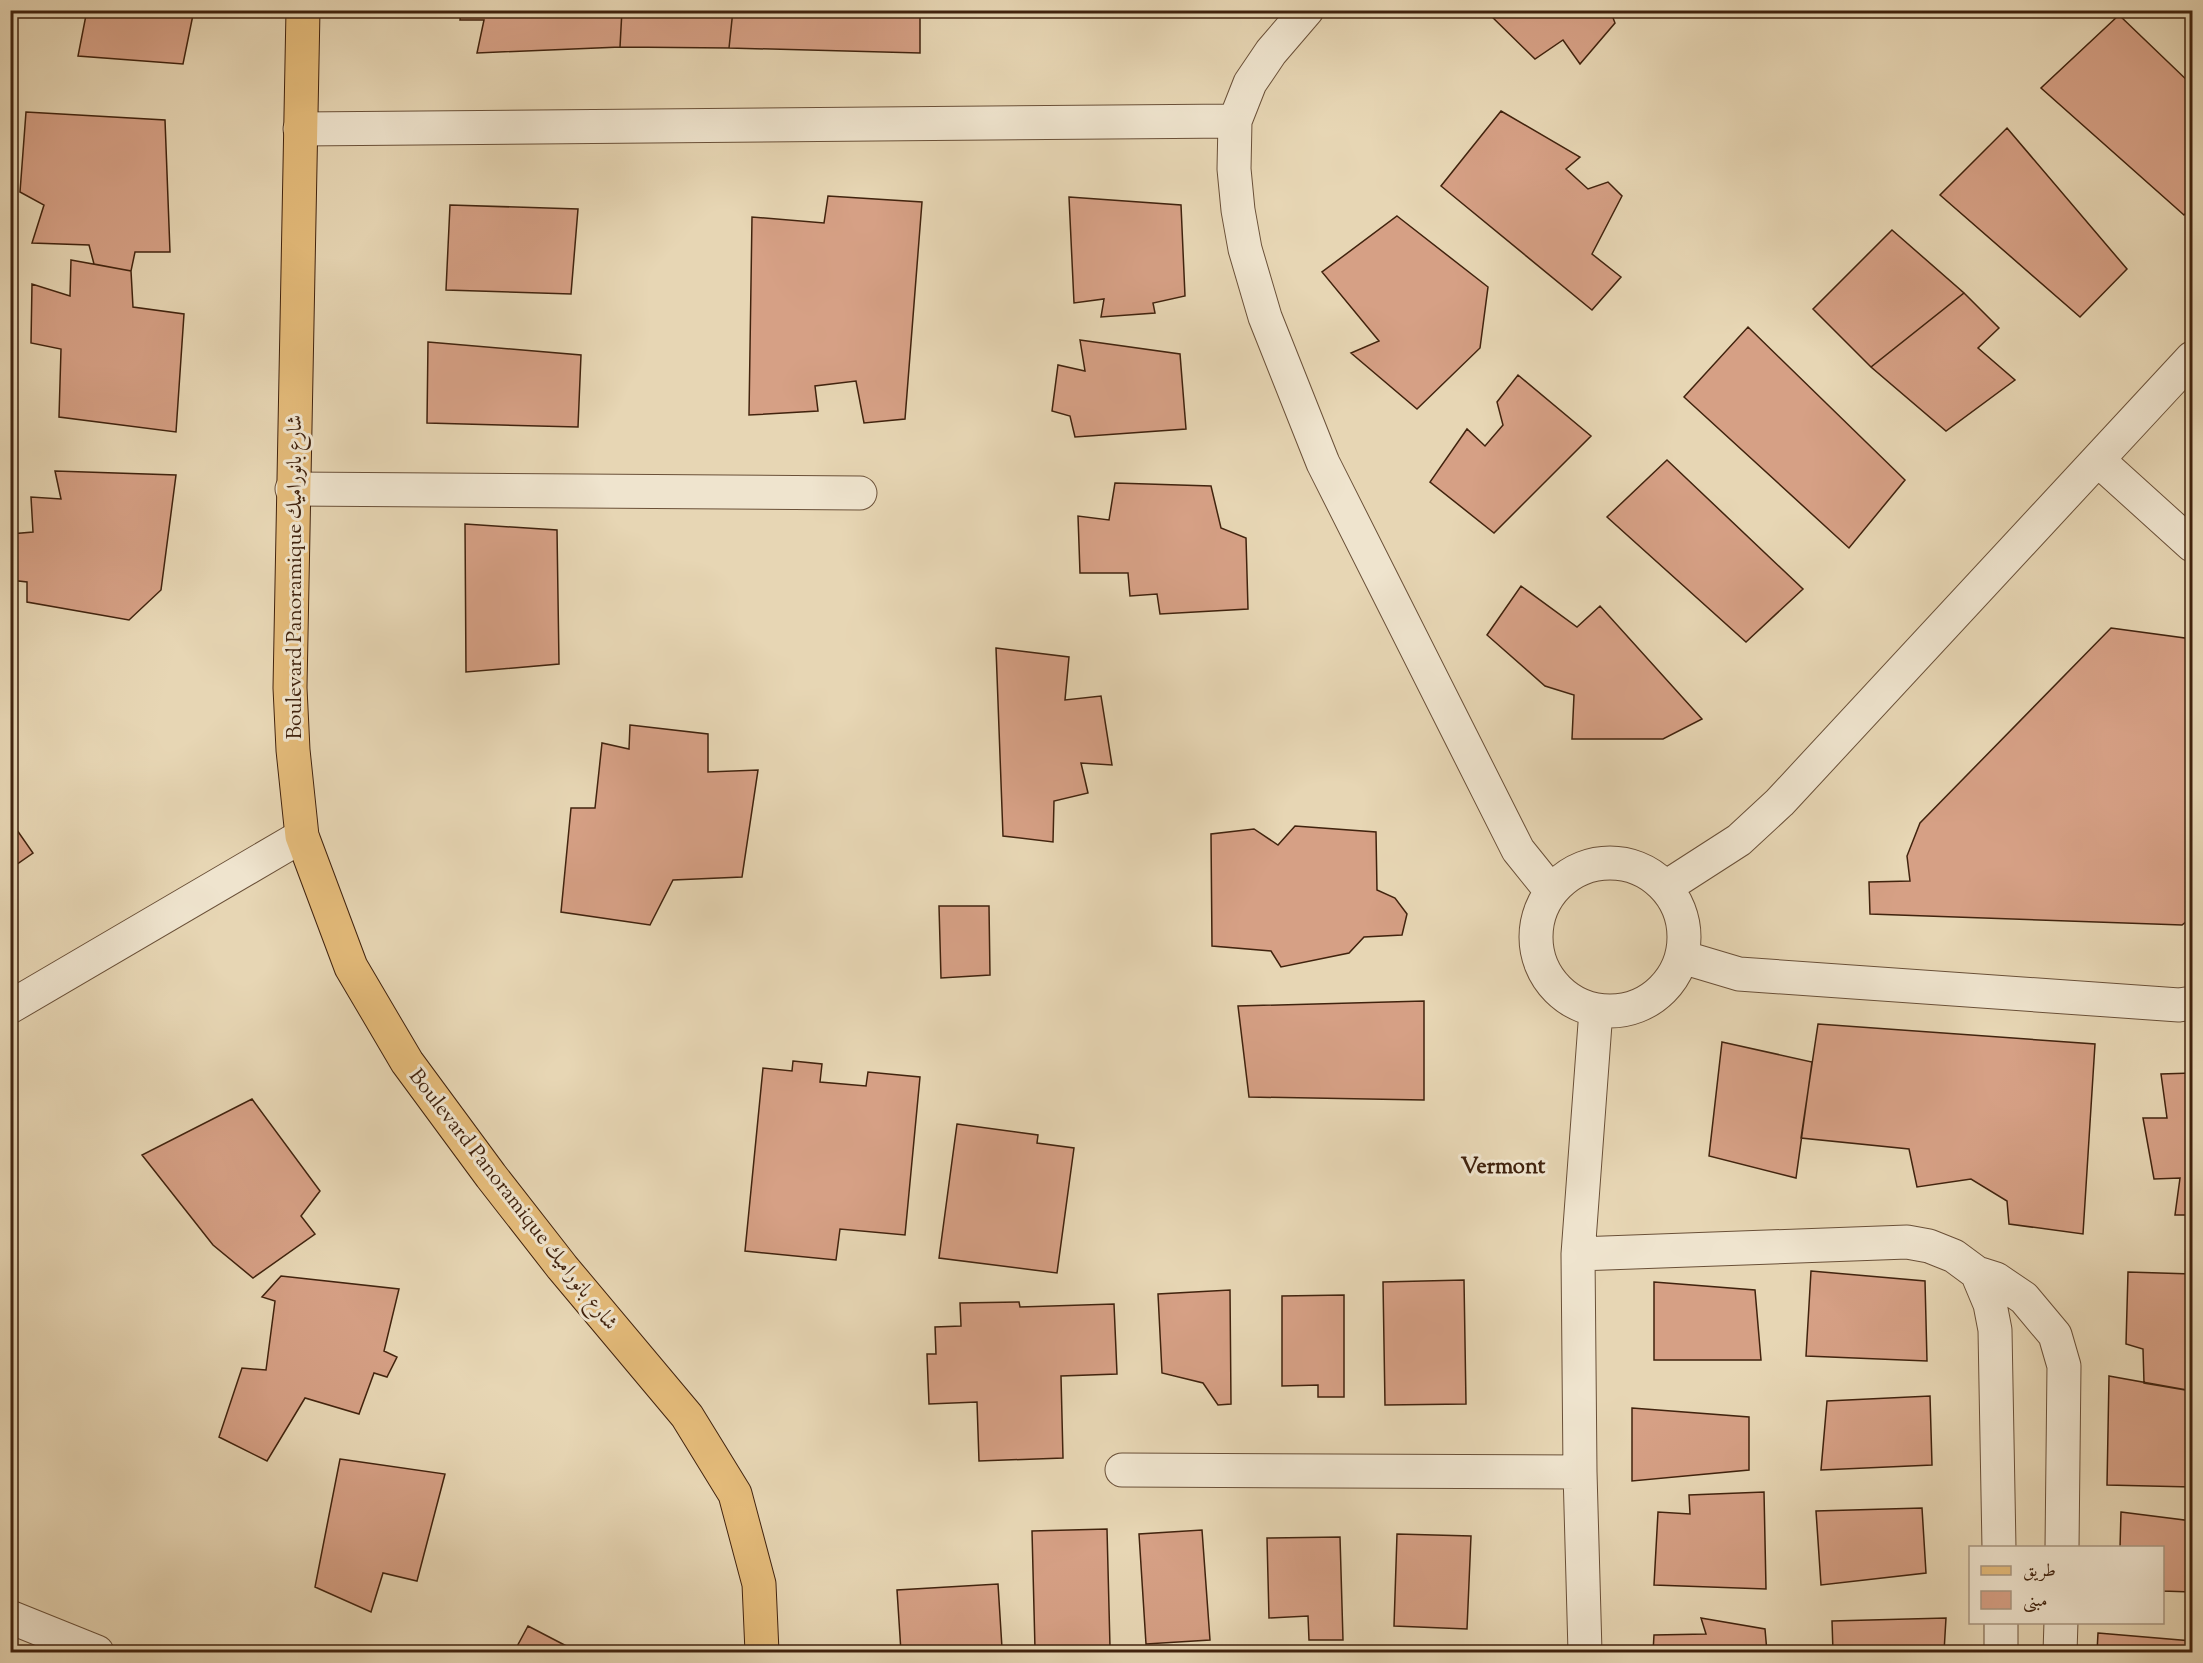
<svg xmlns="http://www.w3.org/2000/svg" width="2203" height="1663" viewBox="0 0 2203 1663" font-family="'Sorts Mill Goudy',Amiri,serif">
  <rect width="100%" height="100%" fill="#e7d6b4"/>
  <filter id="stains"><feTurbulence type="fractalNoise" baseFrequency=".00333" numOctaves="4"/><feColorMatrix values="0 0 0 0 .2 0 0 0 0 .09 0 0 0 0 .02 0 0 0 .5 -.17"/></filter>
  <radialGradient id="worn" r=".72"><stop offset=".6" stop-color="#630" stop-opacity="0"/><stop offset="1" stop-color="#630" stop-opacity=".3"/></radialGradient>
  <path fill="#d6a085" stroke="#41230e" stroke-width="1.5" d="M87 10H194L183 64 78 56Z
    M461 10H622L620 47 477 53 484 20H460Z
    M622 10H733L729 48 620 47Z
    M733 10H920V53L729 48Z
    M968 10H1119L968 15Z
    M1485 10H1610L1615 23 1580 64 1563 40 1535 59Z
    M2119 15 2192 85V207L2184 215 2041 88Z
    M1501 111 1580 157 1566 169 1588 189 1608 182 1622 196 1592 254 1621 277 1592 310 1441 186Z
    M26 112 165 120 170 252H135L131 271 94 264 89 245 32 243 44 205 20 192Z
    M2007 128 2127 269 2080 317 1940 195Z
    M828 196 922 202 905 419 864 423 856 381 815 386 818 411 749 415 752 217 824 223Z
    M1069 197 1181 205 1185 296 1153 303 1155 313 1101 317 1104 299 1074 303Z
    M450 205 578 209 571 294 446 290Z
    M1397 216 1488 287 1480 348 1417 409 1351 353 1379 341 1322 272Z
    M1892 230 1964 293 1871 367 1813 309Z
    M71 260 131 271 133 307 184 314 176 432 59 417 61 349 31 343 32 284 70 296Z
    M1964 293 1999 328 1978 348 2015 380 1946 431 1871 367Z
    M1748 327 1905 480 1849 548 1684 397Z
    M1080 340 1180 354 1186 429 1075 437 1070 416 1052 411 1058 365 1085 371Z
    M428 342 581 355 578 427 427 423Z
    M1518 375 1591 436 1494 533 1430 482 1467 429 1485 446 1503 425 1497 402Z
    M1667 460 1803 589 1746 642 1607 517Z
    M55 471 176 475 161 590 129 620 27 602V582L10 580V534L33 532 31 497 61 499Z
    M1115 483 1211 486 1221 528 1246 538 1248 609 1160 614 1157 594 1130 596 1128 573H1080L1078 516 1109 520Z
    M465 524 557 530 559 664 466 672Z
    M1521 586 1577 627 1600 606 1702 719 1663 739H1572L1574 695 1545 686 1487 635Z
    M2111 628 2192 639V917L2182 925 1870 914 1869 882 1910 881 1907 856 1920 823Z
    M996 648 1069 657 1065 700 1101 696 1112 765 1081 763 1088 793 1054 801 1053 842 1003 836Z
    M630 725 708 734V772L758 770 742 877 673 880 650 925 561 912 571 808H595L602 743 629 749Z
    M10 820 33 853 10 869Z
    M1295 826 1376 832 1377 890 1395 898 1407 914 1402 935 1364 937 1349 953 1281 967 1271 951 1212 946 1211 834 1254 829 1278 845Z
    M939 906H989L990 975 941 978Z
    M1424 1001V1100L1249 1097 1238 1006Z
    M1818 1024 2095 1044 2083 1234 2009 1224 2007 1201 1971 1179 1917 1187 1909 1149 1801 1138Z
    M1722 1042 1812 1062 1796 1178 1709 1156Z
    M793 1061 822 1064 820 1082 866 1086 868 1072 920 1077 905 1235 840 1229 836 1260 745 1251 763 1068 792 1071Z
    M2192 1073V1215H2175L2180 1178 2154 1179 2143 1118H2167L2161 1074Z
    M252 1099 320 1191 301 1216 315 1234 253 1278 213 1245 142 1155Z
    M957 1124 1038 1135 1037 1143 1074 1148 1057 1273 939 1258Z
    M1811 1271 1925 1281 1927 1361 1806 1356Z
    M2128 1272 2192 1274V1391L2144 1383 2143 1349 2126 1344Z
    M281 1276 399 1289 384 1351 397 1357 387 1377 374 1373 359 1414 305 1398 267 1461 219 1437 242 1368 266 1370 275 1301 262 1297Z
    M1464 1280 1466 1404 1385 1405 1383 1282Z
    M1654 1282 1755 1290 1761 1360H1654Z
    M1230 1290 1231 1404 1218 1405 1203 1383 1162 1373 1158 1294Z
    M1344 1295V1397H1318V1385L1282 1386V1296Z
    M1019 1302 1020 1307 1114 1304 1117 1374 1061 1376 1063 1458 979 1461 977 1402 929 1404 927 1354H936L935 1327 961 1326 960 1303Z
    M2109 1376 2192 1391V1487L2107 1485Z
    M1930 1396 1932 1465 1821 1470 1827 1401Z
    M1632 1408 1749 1417V1470L1632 1481Z
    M340 1459 445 1474 417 1581 383 1573 371 1612 315 1587Z
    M1764 1492 1766 1589 1654 1585 1658 1512 1690 1514 1689 1495Z
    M1922 1508 1926 1573 1821 1585 1816 1511Z
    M2121 1512 2192 1521V1592L2162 1591V1548H2120Z
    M1107 1529 1110 1647 1035 1649 1032 1531Z
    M1202 1530 1210 1640 1146 1644 1139 1534Z
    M1397 1534 1471 1536 1467 1629 1394 1626Z
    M1340 1537 1343 1640H1309L1308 1616 1269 1618 1267 1538Z
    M998 1584 1002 1648 901 1652 897 1590Z
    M1701 1618 1765 1629 1767 1652H1653L1654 1635 1706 1634Z
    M1946 1618 1944 1652H1833L1832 1621Z
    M528 1626 578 1652H514Z
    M2098 1633 2192 1641V1652H2097Z"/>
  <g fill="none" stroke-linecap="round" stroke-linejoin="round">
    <g stroke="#6a5038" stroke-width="35">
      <path id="minor" d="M1307 10 1271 52 1250 83 1235 121 1234 169 1238 210 1245 249 1265 317 1323 463 1518 850 1551 891
        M300 129 1235 121
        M2098 460 2192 545
        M292 489 860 493
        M1536 937a74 74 0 1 1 148 0a74 74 0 1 1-148 0Z
        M1666 887 1739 840 1780 802 2192 358
        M1682 957 1739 974 2179 1005 2192 1003
        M10 1007 302 836
        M1578 1254 1907 1242 1929 1246 1954 1256 1977 1273 1996 1279 2024 1298 2055 1335 2064 1366 2062 1548
        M1977 1273 1990 1304 1995 1330 1999 1548
        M1122 1470 1580 1472
        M10 1617 97 1652
        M2001 1622V1652
        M1585 1652 1580 1472 1578 1254 1596 1010
        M2060 1652 2061 1622"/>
    </g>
    <g stroke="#41230e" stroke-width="35">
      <path id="major" d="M303 10 290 688 293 750 302 836 351 967 407 1062 491 1176 562 1267 687 1416 735 1494 759 1584 762 1652"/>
    </g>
    <use href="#minor" stroke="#efe4ce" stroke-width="33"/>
    <use href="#major" stroke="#e4bb7a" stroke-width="33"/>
  </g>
  <g text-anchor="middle" stroke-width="6" stroke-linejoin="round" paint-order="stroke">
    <g font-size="21" fill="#41230e" stroke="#efe4ce">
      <text transform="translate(294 577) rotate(-90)" y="7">Boulevard Panoramique شارع بانوراميك</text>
      <text transform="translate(514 1199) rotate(52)" y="7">Boulevard Panoramique شارع بانوراميك</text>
    </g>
    <g font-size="22" font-weight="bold" fill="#41230e" stroke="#efe4ce">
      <text x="1503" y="1173">Vermont</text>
    </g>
  </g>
  <rect width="2203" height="1663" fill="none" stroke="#e7d6b4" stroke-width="36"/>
  <rect x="12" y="12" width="2179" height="1639" fill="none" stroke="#41230e" stroke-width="3"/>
  <rect x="18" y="18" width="2167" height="1627" fill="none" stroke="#41230e" stroke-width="1.5"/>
  <rect x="1969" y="1546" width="195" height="78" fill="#efe4ce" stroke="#a99781" stroke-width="1.5"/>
  <rect x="1981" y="1566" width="30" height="9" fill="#e4bb7a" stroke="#a99781" stroke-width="1.5"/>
  <text x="2023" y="1576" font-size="18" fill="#41230e">طريق</text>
  <rect x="1981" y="1591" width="30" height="18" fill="#d6a085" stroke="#a99781" stroke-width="1.5"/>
  <text x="2023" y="1606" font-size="18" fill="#41230e">مبنى</text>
  <rect width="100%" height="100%" filter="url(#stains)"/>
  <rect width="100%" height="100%" fill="url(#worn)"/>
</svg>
